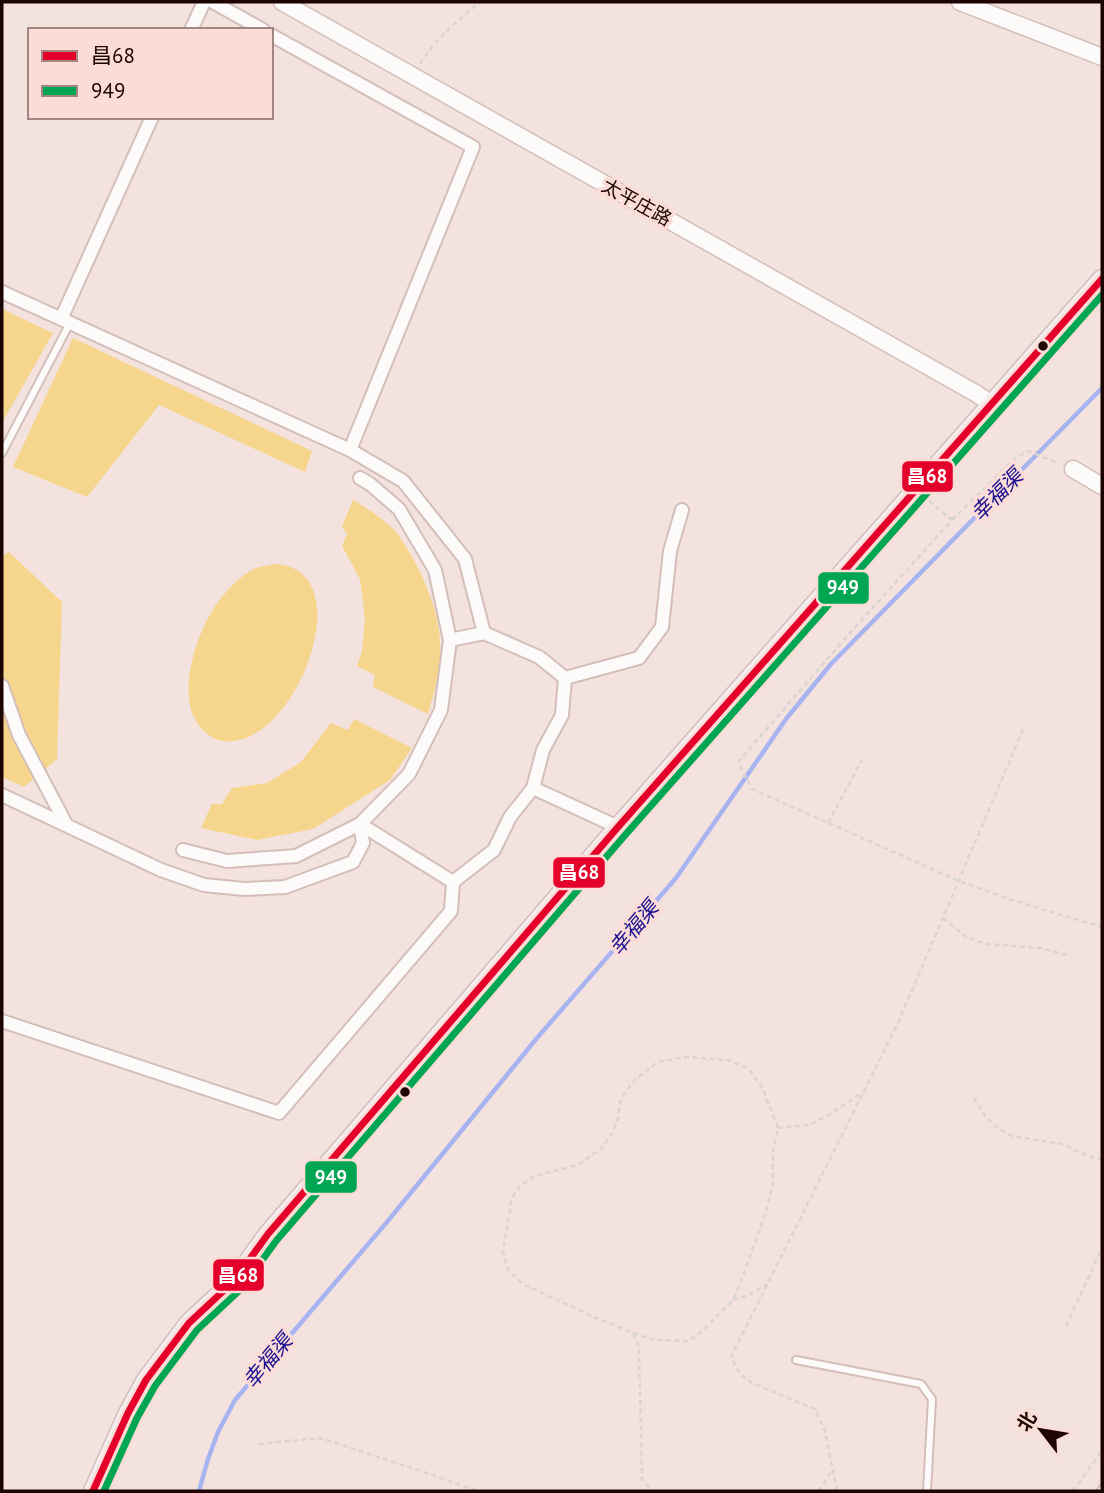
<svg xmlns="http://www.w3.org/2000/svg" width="1104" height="1493" viewBox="0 0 1104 1493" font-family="'PT Sans','Noto Sans SC',sans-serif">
  <rect width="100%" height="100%" fill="#f3e2de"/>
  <path fill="#f5d68c" d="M2 309 53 333 2 423Z
    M73 338 312 451 305 472 159 405 87 497 13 467Z
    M353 500C366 507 386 521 396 532 417 560 438 605 440 640 442 665 435 690 428 714L373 687 375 675 357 666 362 651 365 618 360 579 342 546 347 534 342 526Z
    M9 552 62 602 57 759 24 787 2 777V556Z
    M277 564C363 571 295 751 223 741 215 740 206 734 201 728 175 699 195 637 214 608 224 593 240 575 256 568 263 566 270 565 277 564Z
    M354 719 412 748 390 780 313 829 257 840 201 828 212 804H222L232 788 267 783 301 762 331 723 348 730Z"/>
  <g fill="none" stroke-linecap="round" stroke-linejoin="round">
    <path stroke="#a8b4f0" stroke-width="4.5" d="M199 1491 208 1459 218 1432 235 1400 387 1222 537 1038 676 878 786 719 831 664 1102 388"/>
    <g stroke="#d4beba" stroke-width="10">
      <path id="service" d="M2 453 70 323
        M796 1360 921 1384 932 1399 927 1491
        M1101 1491 1102 1489"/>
    </g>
    <g stroke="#d4beba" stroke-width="16">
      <path id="minor" d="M213 2 263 30
        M191 30 204 2
        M271 35 473 147 350 450
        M2 292 350 450 403 481 465 559 484 633
        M61 319 152 117
        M565 678 639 658 662 627 670 551 682 510
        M2 686 19 735 66 824
        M533 788 618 827
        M2 795 161 870 204 885 244 889 285 887 353 862 363 843 360 824
        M360 824 453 882 494 850 510 817 533 788 543 750 562 715 565 678 539 657 484 633 450 640
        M183 850 227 861 296 856 360 824 409 774 441 710 450 640 435 570 399 509 370 484 360 478
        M2 1021 279 1113 451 911 453 882"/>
    </g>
    <g stroke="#d4beba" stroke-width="19">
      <path id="tertiary" d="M282 2 977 394 991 404
        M960 2 1102 57
        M1073 469 1102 486"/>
    </g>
    <g stroke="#d4beba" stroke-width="21">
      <path id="secondary" d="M93 1491 128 1413 146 1380 189 1323 234 1281 268 1234 618 827 1102 279"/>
    </g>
    <path stroke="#dad4d3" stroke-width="2.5" stroke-dasharray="5 3.5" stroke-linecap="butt" d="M420 64C436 38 457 21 480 2
      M929 501 952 520 850 633 738 762 752 789 959 881 1015 901 1102 927
      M952 520 1014 459 1028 451 1058 463
      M828 823 862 760
      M943 918 966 937 987 944 1041 948 1070 956
      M974 1098 986 1117 999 1129 1012 1136 1062 1144 1086 1155 1102 1160
      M778 1128 809 1125 832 1113 863 1092
      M733 1300 749 1295 767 1284
      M1066 1326 1102 1248
      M633 1333 654 1340 689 1341 702 1331 733 1300 740 1284 766 1212 773 1183V1150L778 1128 762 1087 748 1068 728 1060 684 1057 658 1062 638 1077 626 1091 620 1102 618 1119 612 1133 602 1148 578 1165 534 1176 519 1187 512 1198 503 1251 508 1270 523 1284 594 1317 633 1333 639 1346 642 1479 652 1491
      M259 1444 320 1438 421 1471 477 1491
      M819 1491 832 1471
      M837 1491 825 1431 815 1409 752 1383 740 1374 731 1357 898 1023 1025 725
      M1073 1491 1102 1451"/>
    <use href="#service" stroke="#fdfbfa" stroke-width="6"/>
    <use href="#minor" stroke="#fdfbfa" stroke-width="12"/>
    <use href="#tertiary" stroke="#fdfbfa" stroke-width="16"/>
    <use href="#secondary" stroke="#f4eef0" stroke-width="18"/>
    <g stroke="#fbdcd6" stroke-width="12">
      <path id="bus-1" d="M93 1491 128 1413 146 1380 189 1323 234 1281 268 1234 618 827 1102 279"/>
    </g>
    <g stroke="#fbdcd6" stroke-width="12">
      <path id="bus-2" d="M104 1491 137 1418 155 1386 197 1330 242 1288 276 1241 626 834 1102 295"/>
    </g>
    <use href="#bus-1" stroke="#e4002b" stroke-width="7"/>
    <use href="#bus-2" stroke="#00a651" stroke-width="7"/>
  </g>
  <g fill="#1c0503" stroke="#fbdcd6" stroke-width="2.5">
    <circle cx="1043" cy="346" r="6"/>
    <circle cx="405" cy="1092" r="6"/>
  </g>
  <g text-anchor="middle" stroke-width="7" stroke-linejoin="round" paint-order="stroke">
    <g font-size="19" fill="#1c0503" stroke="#fbdcd6">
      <text transform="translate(637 202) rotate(29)" y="7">太平庄路</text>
    </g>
    <g font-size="21" font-style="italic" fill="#1a1191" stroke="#fbdcd6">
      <text transform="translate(997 495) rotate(-45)" y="7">幸福渠</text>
      <text transform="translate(634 928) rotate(-50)" y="7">幸福渠</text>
      <text transform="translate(268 1361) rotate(-50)" y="7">幸福渠</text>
    </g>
  </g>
  <g stroke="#fbdcd6" stroke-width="2.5">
    <rect x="901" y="460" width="53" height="33" rx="7" fill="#e4002b"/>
    <rect x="817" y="571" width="53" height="34" rx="7" fill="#00a651"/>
    <rect x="552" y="856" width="54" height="33" rx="7" fill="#e4002b"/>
    <rect x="304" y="1160" width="54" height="34" rx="7" fill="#00a651"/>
    <rect x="212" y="1258" width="53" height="34" rx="7" fill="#e4002b"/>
  </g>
  <g font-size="19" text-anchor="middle" font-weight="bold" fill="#fff">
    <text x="927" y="483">昌68</text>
    <text x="843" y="594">949</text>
    <text x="579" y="879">昌68</text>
    <text x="331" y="1184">949</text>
    <text x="238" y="1282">昌68</text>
  </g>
  <rect width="1104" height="1493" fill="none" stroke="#1c0503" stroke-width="7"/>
  <rect x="28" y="28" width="245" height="91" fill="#fbdcd6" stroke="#a28682" stroke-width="2"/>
  <rect x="42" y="51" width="35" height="10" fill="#e4002b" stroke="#a28682" stroke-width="2"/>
  <text x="91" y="63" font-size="21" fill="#1c0503">昌68</text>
  <rect x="42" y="86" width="35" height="10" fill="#00a651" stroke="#a28682" stroke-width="2"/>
  <text x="91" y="98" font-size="21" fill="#1c0503">949</text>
  <g transform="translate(1041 1430) rotate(301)" stroke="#fbdcd6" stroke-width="5" paint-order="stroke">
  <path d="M0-5L12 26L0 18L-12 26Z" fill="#1c0503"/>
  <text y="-10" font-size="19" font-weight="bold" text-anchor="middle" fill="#1c0503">北</text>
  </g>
</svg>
